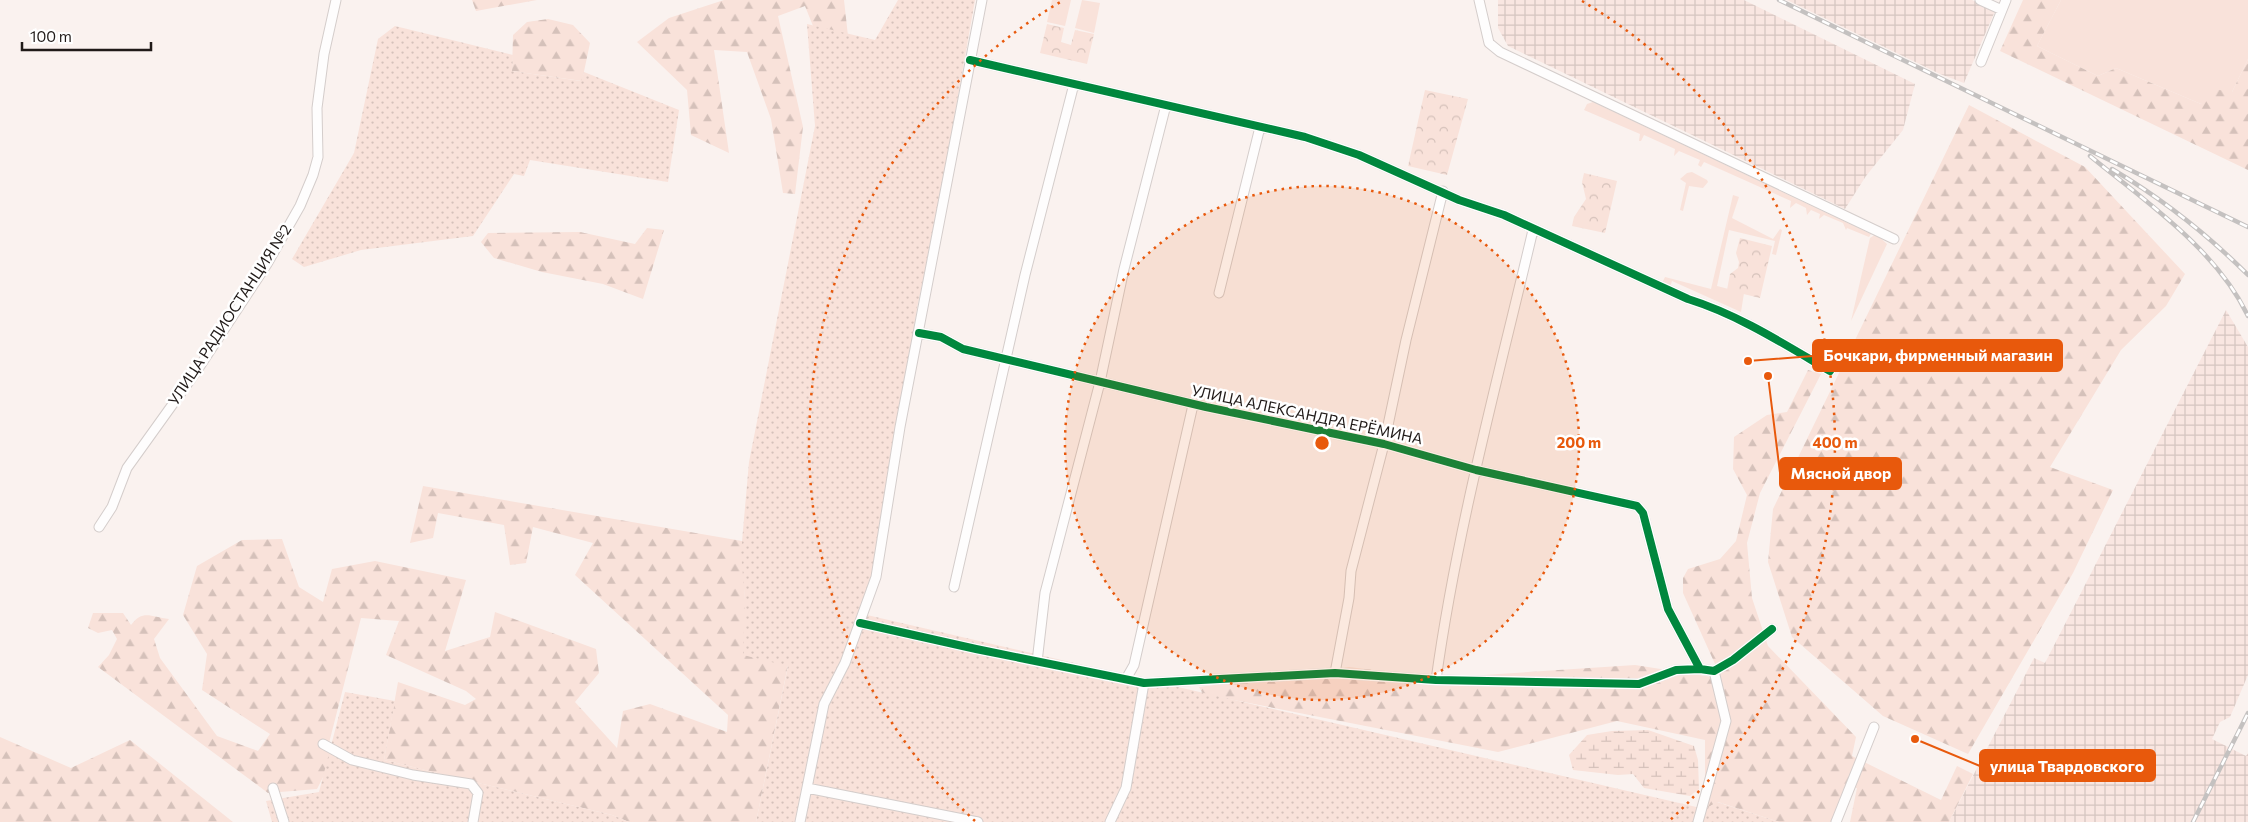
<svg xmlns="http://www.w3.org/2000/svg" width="2248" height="822" viewBox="0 0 2248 822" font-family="Commissioner,sans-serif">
  <defs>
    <pattern id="industrial-grid" width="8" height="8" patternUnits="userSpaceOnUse" patternTransform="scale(1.25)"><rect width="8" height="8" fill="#f9e6e1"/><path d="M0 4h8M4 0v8" fill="none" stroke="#d5c5c0"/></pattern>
    <pattern id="forest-firs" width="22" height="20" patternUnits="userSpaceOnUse" patternTransform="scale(1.25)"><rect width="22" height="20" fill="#f9e2da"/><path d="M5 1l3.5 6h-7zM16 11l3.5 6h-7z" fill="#d5c1ba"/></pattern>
    <pattern id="wetland-marsh" width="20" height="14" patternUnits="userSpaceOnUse" patternTransform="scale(1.25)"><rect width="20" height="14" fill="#f9e2da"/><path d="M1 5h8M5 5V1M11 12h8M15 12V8" fill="none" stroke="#d5c1ba"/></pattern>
    <pattern id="park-crowns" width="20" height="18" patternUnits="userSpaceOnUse" patternTransform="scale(1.25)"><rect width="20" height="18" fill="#f9e2da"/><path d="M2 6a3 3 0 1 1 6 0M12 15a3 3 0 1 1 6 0" fill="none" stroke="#d5c1ba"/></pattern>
    <pattern id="garden-dots" width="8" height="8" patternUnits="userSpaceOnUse" patternTransform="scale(1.25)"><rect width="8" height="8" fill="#f9e2da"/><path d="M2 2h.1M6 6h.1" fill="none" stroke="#d5c1ba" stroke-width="1.8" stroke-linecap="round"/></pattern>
  </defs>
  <rect width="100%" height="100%" fill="#faf2ef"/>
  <path fill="url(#industrial-grid)" d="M1498 0H1744L1915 84 1903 130 1866 176 1845 209 1508 46 1498 28Z
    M1787 0H1972L1995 11 1964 83 1940 74Z
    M2226 310 2248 347V675L2230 717 2220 722 2212 739 2246 756 2248 753V822H1949L2034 658 2045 663Z"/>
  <path fill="#f9e2da" d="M1052 0H1071L1065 26 1047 22Z
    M1082 0 1100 3 1094 33 1075 28Z
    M2061 0H2248V59L2232 92 2201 104 2116 68 2098 76 2037 46Z
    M1593 102 1871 234 1869 237 1847 228 1846 230 1843 223 1824 215 1819 219 1820 214 1811 210 1807 215 1806 208 1796 203 1790 208 1791 201 1704 162 1701 167 1698 165 1700 160 1679 151 1674 156 1675 149 1644 135 1641 141H1639L1640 134 1584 110 1587 104Z
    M1692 172 1707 180 1708 182 1703 188 1689 186 1683 211 1680 210 1686 183 1680 179 1687 173Z
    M1733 195 1739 197 1732 218 1773 239 1780 229 1782 230 1776 255 1772 254 1775 241 1729 230 1717 286 1744 293 1741 312 1672 281 1670 287 1662 283 1665 277 1711 289Z
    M1876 234 1887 244 1851 321 1870 238Z"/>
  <path fill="url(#forest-firs)" d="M472 0H537L476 11Z
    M724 0H844L849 45 821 46 805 6 778 16 803 127 795 194 783 193 771 119 747 52 714 50 729 153 691 135 687 90 637 42 669 18Z
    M2023 0H2061L2037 46 2098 76 2116 68 2201 104 2214 89 2232 92 2248 59V170L2000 51Z
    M548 19 573 25 590 43 582 81 512 71 513 35 527 22Z
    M1969 105 2085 167 2185 274 2166 306 2121 350 2050 467 2113 490 2073 573 1968 754 1883 716 1792 637 1768 562 1773 509Z
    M647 228 664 230 643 299 603 284 542 272 494 258 481 242 488 233 580 232 635 244Z
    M1808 370 1821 374 1760 493 1747 543 1752 598 1768 646 1856 737 1852 756 1941 800 1957 766 1973 774 1949 822H1850L1857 788H1848L1831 822H1779L1718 802 1705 809V740L1617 721 1498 752 1203 694 1199 687 1349 667 1437 678 1635 665 1712 677 1720 675 1683 593V578L1688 569 1720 559 1736 541 1747 495 1733 469 1734 437 1767 415 1787 412Z
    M423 486 742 541 745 600 788 665 756 822H629L612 815 384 760 398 682 465 705 476 699 466 691 386 655 399 621 361 618 329 743 335 754 317 789 268 793 98 667 109 655 117 639 112 630 98 633 88 628 93 613H123L131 625C143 609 151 617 169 619L154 639 160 658 217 736 258 751 270 734 202 690 207 654 183 615 197 566 242 540 282 539 299 587 323 602 332 569 375 561 466 580 445 651 490 637 495 612 596 649 599 673 575 702 617 748 623 711 650 704 727 732 728 715 575 575 593 543 533 527 526 563 510 565 504 525 438 513 433 538 410 543Z
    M0 737 71 768 130 740 233 822H0Z"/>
  <path fill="url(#wetland-marsh)" d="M1648 730 1694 746 1698 760 1699 789 1690 796 1644 788 1633 774 1618 775 1573 770 1569 755 1587 735 1612 731Z"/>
  <path fill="url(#park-crowns)" d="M1047 24 1064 28 1061 42 1071 45 1075 30 1094 34 1087 64 1040 53Z
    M1425 90 1468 99 1447 175 1408 166Z
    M1584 173 1617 181 1605 233 1572 226 1574 217 1586 199 1582 182Z
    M1740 238 1772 246 1760 298 1727 290 1730 274 1738 268 1739 262 1736 253Z"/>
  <path fill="url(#garden-dots)" d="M898 0H975L934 232 918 303 867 615 1705 809 1717 802 1779 822H756L788 666 743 655 745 600 741 553 749 462 815 126 807 24 875 40Z
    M395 26 513 55 512 71 581 81 584 72 679 110 668 182 530 160 524 176 514 174 473 236 361 250 304 267 292 259 354 153 378 39Z
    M345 692 395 701 384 760 612 815 629 822H272L266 801 319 792Z"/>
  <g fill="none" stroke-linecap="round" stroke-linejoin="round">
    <g stroke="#d4cdcb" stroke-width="11">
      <path id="minor" d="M1479 0 1489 43 1500 52 1894 239
        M1980 0 2002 10
        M970 60 1305 137 1359 155 1459 200 1504 215 1688 299C1739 315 1784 344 1830 371
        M1981 62 2006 0
        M1219 293 1260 127
        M919 333 941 337 963 349 1206 407 1384 444 1476 470 1637 506 1643 513 1668 609 1700 669
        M99 527 112 507 127 468 198 369 267 264 300 206 313 175 318 157 317 108 324 54 336 0
        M954 587 1025 275 1074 84
        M860 623 976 649 1144 683 1335 673 1436 680 1639 684 1676 670 1700 669 1714 671 1733 660 1772 629
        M1037 662 1045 593 1100 382 1124 269 1166 105
        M1335 673 1349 598 1351 571 1384 444 1406 340 1443 191
        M1126 679 1134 665 1193 405
        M1436 680C1457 528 1498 379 1533 230
        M323 744 352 760 413 775 471 784 478 793 473 822
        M273 788 284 822
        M807 788 978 822
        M800 822 824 704 845 663 876 577 900 427 982 0
        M1110 822 1126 788 1144 683
        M1698 822 1726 721 1714 671
        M1836 822 1874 727"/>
    </g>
    <use href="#minor" stroke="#fefdfd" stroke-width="9"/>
    <g stroke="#c4c1c0" stroke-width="4.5">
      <path id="rail" d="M1779 0 2248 227
        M2090 156C2146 202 2216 249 2248 316
        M2112 169C2161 198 2208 235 2248 275
        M2193 822 2248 713"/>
    </g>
    <use href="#rail" stroke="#fff" stroke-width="2.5" stroke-dasharray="8" stroke-linecap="butt"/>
    <g stroke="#fff" stroke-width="11">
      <path id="cycleway" d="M970 60 1305 137 1359 155 1459 200 1504 215 1688 299C1739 315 1784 344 1830 371
        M919 333 941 337 963 349 1206 407 1384 444 1476 470 1637 506 1643 513 1668 609 1700 669
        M860 623 976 649 1144 683 1335 673 1436 680 1639 684 1676 670 1700 669 1714 671 1733 660 1772 629"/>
    </g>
    <use href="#cycleway" stroke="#00873e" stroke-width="8"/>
  </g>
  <circle cx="1322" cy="443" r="257" fill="#e8590c" fill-opacity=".12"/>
  <g fill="none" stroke="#e8590c" stroke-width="2.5" stroke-dasharray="2.5 5">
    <circle cx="1322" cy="443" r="257"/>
    <path d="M975 821A513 513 0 0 1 1062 1M1582 1A513 513 0 0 1 1669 821"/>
  </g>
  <g text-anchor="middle" stroke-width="5" stroke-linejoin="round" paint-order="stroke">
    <g font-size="15" fill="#201a18" stroke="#fff">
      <text transform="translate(230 315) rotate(-57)" y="5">УЛИЦА РАДИОСТАНЦИЯ №2</text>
      <text transform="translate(1307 415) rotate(12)" y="5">УЛИЦА АЛЕКСАНДРА ЕРЁМИНА</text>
    </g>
  </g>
  <circle cx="1322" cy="443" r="8" fill="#e8590c" stroke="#fff" stroke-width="2.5"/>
  <g font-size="15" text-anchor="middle" font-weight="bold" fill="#e8590c" stroke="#fff" stroke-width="5" stroke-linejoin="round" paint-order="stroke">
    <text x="1579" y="448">200 m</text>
    <text x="1835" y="448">400 m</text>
  </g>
  <path fill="none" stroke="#e8590c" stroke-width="2" d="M1748 361L1813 356M1768 376L1780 473M1915 739L1980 766"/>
  <g fill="#e8590c" stroke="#fff" stroke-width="2">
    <circle cx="1748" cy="361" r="5"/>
    <circle cx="1768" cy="376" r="5"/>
    <circle cx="1915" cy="739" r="5"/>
  </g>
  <g fill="#e8590c" stroke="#e8590c" stroke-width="2">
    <rect x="1813" y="340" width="249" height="31" rx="5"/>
    <rect x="1780" y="458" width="121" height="31" rx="5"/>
    <rect x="1980" y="750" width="175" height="31" rx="5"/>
  </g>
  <g font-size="16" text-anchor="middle" font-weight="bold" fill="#fff">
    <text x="1938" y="361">Бочкари, фирменный магазин</text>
    <text x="1841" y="479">Мясной двор</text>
    <text x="2067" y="772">улица Твардовского</text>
  </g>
  <path d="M22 42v8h129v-8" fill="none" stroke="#201a18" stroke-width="2.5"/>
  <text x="30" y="42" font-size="15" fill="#201a18" stroke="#ffffff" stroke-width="4" paint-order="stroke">100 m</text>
</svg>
